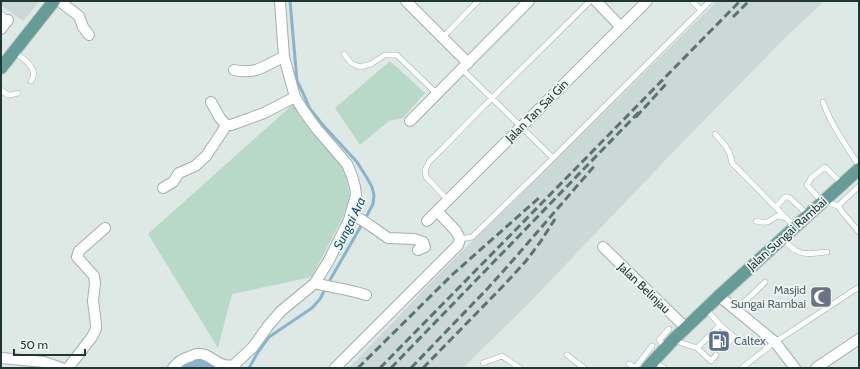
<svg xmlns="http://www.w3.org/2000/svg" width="860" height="369" viewBox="0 0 860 369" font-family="Cabin,sans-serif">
  <rect width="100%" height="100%" fill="#dee9e6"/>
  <path fill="#ccd8d5" d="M1 1H40L23 21 1 5Z
    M717 1H824L784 39 675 150 530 302 463 368H349L448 265Z"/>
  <path fill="#b8d9c7" d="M390 61 425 93 403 118 389 121 360 145 335 108Z
    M300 98 318 137 344 168 351 201 312 277 232 294 218 348 148 234Z"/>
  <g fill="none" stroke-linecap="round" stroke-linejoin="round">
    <path stroke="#88b5cc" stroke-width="3" d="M249 368 258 352 269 337 312 308 320 299 330 280 365 219 373 204 374 195 372 187 367 178 357 162 322 124 310 109 303 93 297 81 290 1"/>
    <path stroke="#88b5cc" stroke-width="17" d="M186 368 193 361 198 363 207 368"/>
    <g stroke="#a2b0ae" stroke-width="6">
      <path id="lane" d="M692 1 701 10
        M1 14 8 20
        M442 38 478 1
        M14 51C23 59 40 69 31 81
        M344 54 351 63 360 67 371 64 385 55H397L437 94
        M462 69 553 158
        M1 90C8 96 10 96 18 93
        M823 102C831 125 846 145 859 166
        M715 134C724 144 730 149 732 163L795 227
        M842 184 825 167 811 178 807 185 814 193 822 201 838 206 859 186
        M448 200 426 177 425 170 429 162 492 98 590 1
        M838 206 843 213 859 232
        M776 207 785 197H789L808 215
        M756 221C766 224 769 222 777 216L786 218
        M460 239 472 237 553 158 710 1
        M783 239C787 243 790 247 795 250 804 256 817 253 827 252
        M736 310 765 282
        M720 325 734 337 725 346
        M673 340 697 348 720 325 706 309
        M666 347 659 340 669 329
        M697 348 711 361 716 355
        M567 355 584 368
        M654 361 664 368
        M483 363 502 356 520 368
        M629 364 637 368
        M636 367 652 346
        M742 368 775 342 859 287"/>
    </g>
    <g stroke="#a2b0ae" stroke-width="12">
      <path id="street" d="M59 1 79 16 83 27 89 35
        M406 1 468 63
        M596 1 621 27
        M1 29 8 20
        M234 70C258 75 264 65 284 57
        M211 102 220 118 226 125H231L264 113 295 97
        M410 121 529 1
        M163 188 173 182 179 173 195 166 206 156 222 132 226 125
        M351 213 368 224 388 238 414 239 423 242 425 247 418 250
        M427 221 647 1
        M603 247 686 328
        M315 283C332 288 349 289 366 295
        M719 296 775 342 795 368
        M1 358 44 362 61 368
        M68 368 92 337 96 329V324L93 301 95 283 94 276 77 257 79 251 105 228
        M173 368C180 360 181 360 191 356 193 355 195 354 197 354 210 352 218 369 234 365L253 347 268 326 281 311 315 283 328 262 349 220 356 195 355 187 352 176 347 164 316 128 303 110 295 97 284 57 280 1
        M335 368 458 245 460 239 456 231 437 211
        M816 368 859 339"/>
    </g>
    <g stroke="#bcc3c3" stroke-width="14">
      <path id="primary" d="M1 68 54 1
        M647 368 673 340 719 296 859 169"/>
    </g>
    <use href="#lane" stroke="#fff" stroke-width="5"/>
    <use href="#street" stroke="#fff" stroke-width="10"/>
    <use href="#primary" stroke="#659c98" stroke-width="12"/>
    <path stroke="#5b7371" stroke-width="3" stroke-dasharray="8 4" stroke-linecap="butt" d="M733 17 749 1
      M636 117 666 84
      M358 368 453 274 540 197
      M380 368 740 1
      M391 368 639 112
      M411 368 489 287 514 259 596 164
      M423 368 505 284 526 261 541 241 555 219"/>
  </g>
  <defs>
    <g id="mosque-square" transform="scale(1.15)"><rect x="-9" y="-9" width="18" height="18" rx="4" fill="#6b7280" stroke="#eef6f3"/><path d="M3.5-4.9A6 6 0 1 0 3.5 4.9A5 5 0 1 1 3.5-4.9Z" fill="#fff"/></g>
    <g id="fuel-square" transform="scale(1.15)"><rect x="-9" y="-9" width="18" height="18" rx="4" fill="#5c6f8a" stroke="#eef6f3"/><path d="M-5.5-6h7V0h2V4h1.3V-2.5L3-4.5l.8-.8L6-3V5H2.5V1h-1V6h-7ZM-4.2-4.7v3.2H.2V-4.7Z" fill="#fff"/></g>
  </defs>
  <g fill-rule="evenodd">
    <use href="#mosque-square" x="821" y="297"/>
    <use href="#fuel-square" x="719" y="341"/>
  </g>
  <g text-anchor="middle" stroke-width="3.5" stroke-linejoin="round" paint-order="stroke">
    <g font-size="12" fill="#213736" stroke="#eef6f3">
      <text transform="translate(537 111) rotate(-45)" y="4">Jalan Tan Sai Gin</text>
      <text transform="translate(787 234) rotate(-42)" y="4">Jalan Sungai Rambai</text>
      <text transform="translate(644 288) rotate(44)" y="4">Jalan Belinjau</text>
    </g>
    <g font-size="12" fill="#5b616d" stroke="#eef6f3" text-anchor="end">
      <text x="806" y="294">Masjid<tspan x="806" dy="14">Sungai Rambai</tspan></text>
    </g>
    <g font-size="12" fill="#4e5e75" stroke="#eef6f3" text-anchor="start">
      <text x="734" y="345">Caltex</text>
    </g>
    <g font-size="13" font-style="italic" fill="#1f536f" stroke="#eef6f3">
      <text transform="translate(349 223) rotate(-64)" y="5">Sungai Ara</text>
    </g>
  </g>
  <rect width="860" height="369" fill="none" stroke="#213736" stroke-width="4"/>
  <path d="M14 349v6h71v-6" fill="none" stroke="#213736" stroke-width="2"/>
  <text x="20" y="349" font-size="12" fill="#213736" stroke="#eef6f3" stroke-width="3" paint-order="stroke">50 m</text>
</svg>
